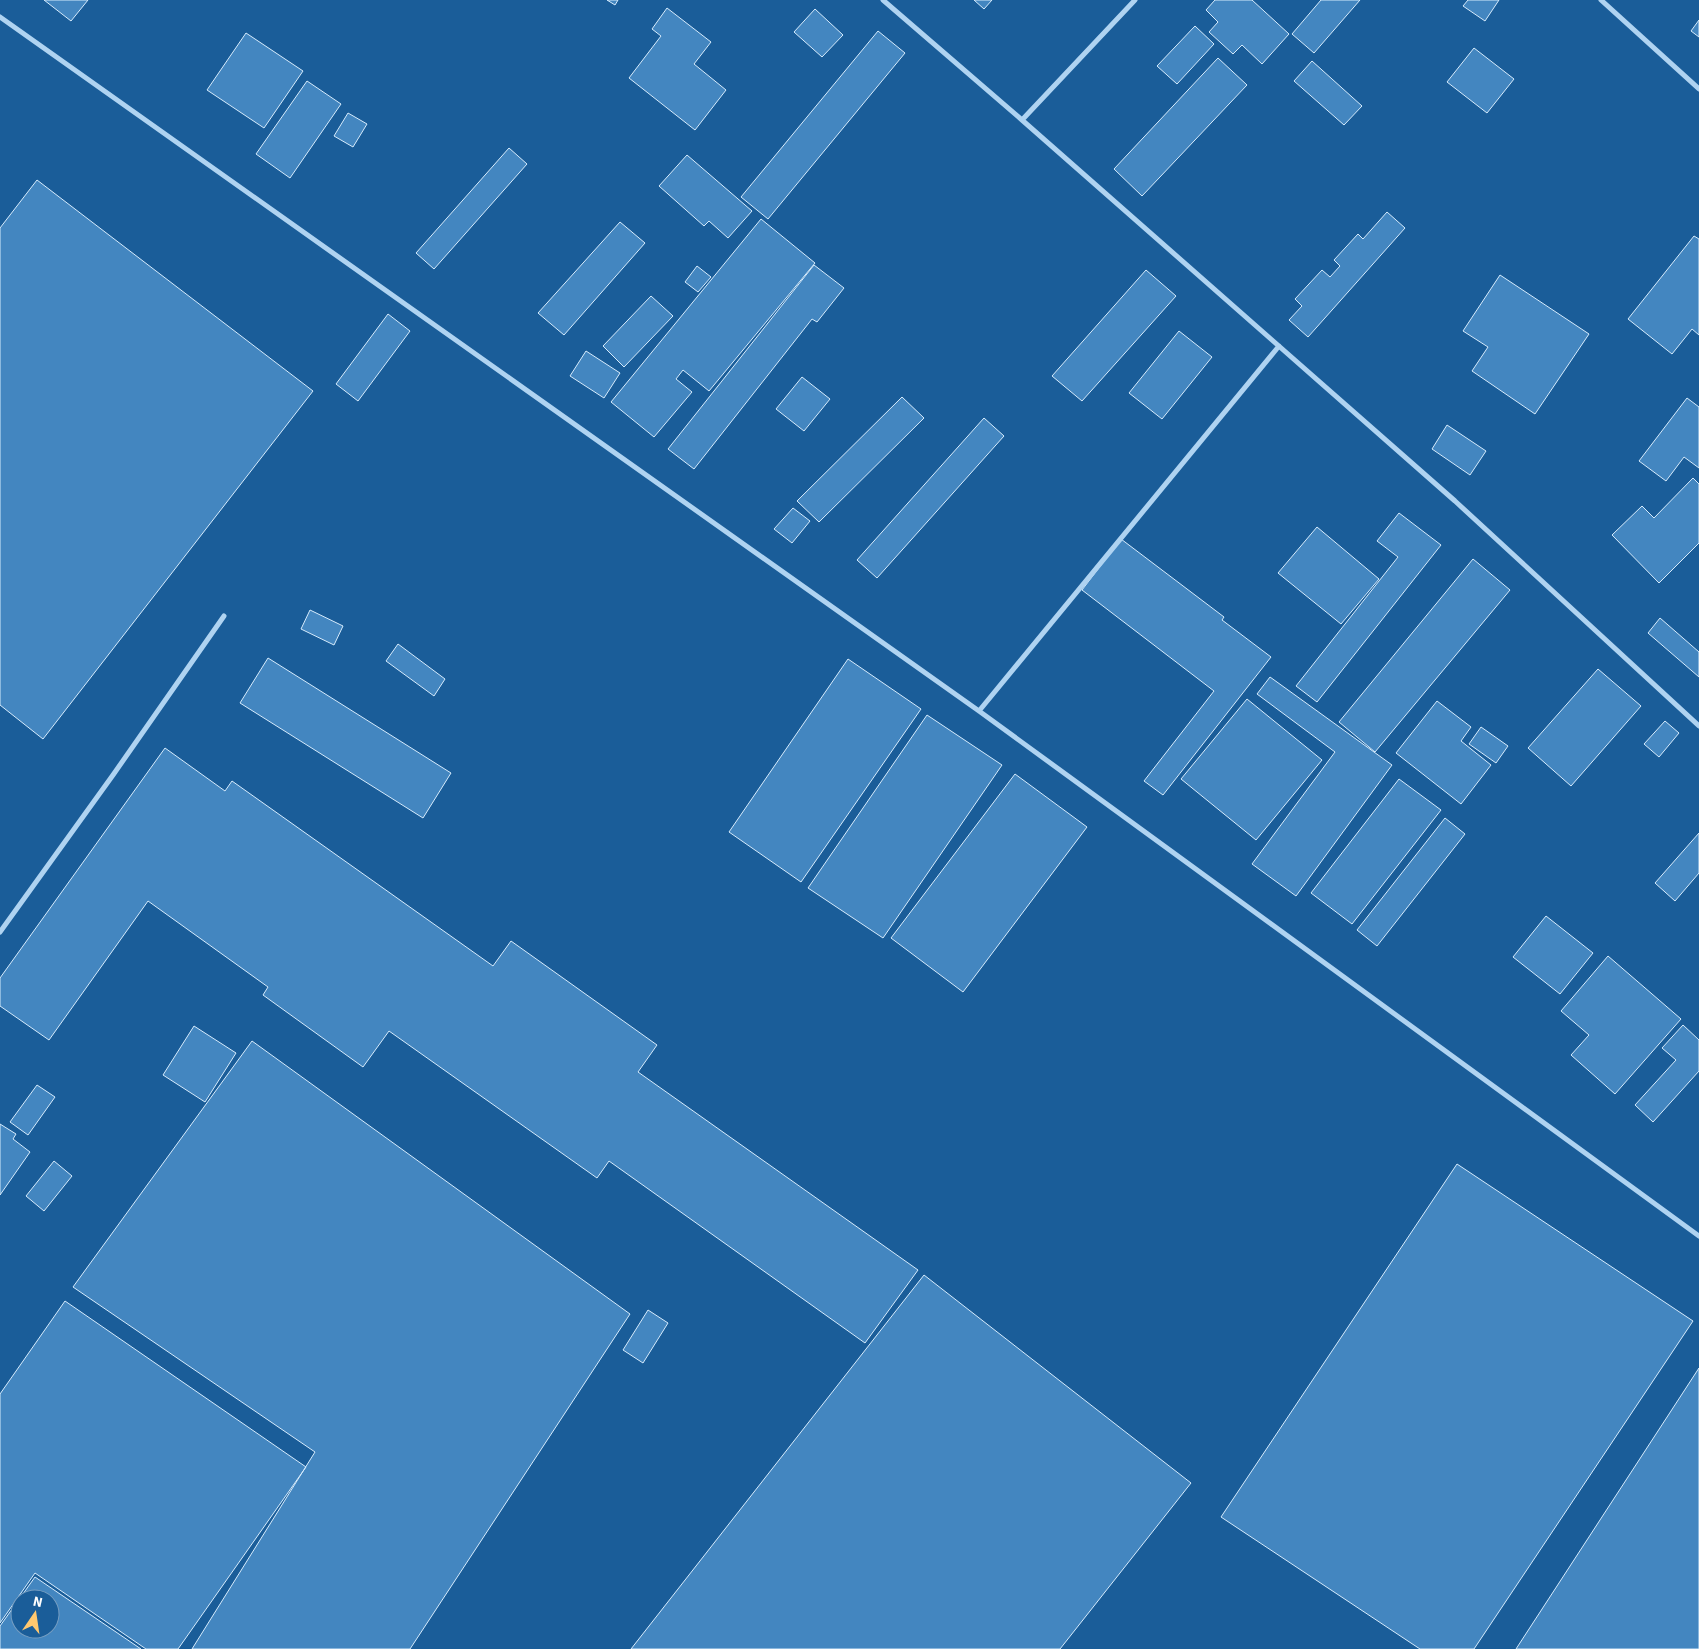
<svg xmlns="http://www.w3.org/2000/svg" width="1699" height="1649" viewBox="0 0 1699 1649" font-family="'Source Sans 3',sans-serif">
  <rect width="100%" height="100%" fill="#1a5d99"/>
  <path fill="#4386c0" stroke="#d6ebfc" fill-rule="evenodd" d="M44 0H88L71 21Z
    M607 0H618L615 5Z
    M974 0H992L984 9Z
    M1215 0H1252L1289 34 1262 64 1242 45 1233 54 1209 32 1218 22 1206 10Z
    M1321 0H1360L1314 53 1292 34Z
    M1468 0H1499L1485 21 1463 6Z
    M667 8 711 42 694 64 726 90 695 130 629 78 661 36 652 29Z
    M815 9 843 35 822 57 794 32Z
    M1699 20V37L1691 31Z
    M1195 26 1214 44 1177 84 1157 66Z
    M878 31 905 53 768 219 741 197Z
    M246 33 303 71 264 128 207 90Z
    M1474 48 1514 79 1487 113 1447 82Z
    M1218 58 1247 85 1142 196 1114 169Z
    M1312 61 1362 106 1344 125 1294 81Z
    M307 81 341 104 290 178 256 154Z
    M348 113 367 124 353 147 334 136Z
    M509 148 527 164 434 269 416 253Z
    M687 155 752 211 728 238 709 221 704 226 659 186Z
    M37 180 313 391 43 739 0 705V228Z
    M1387 212 1405 228 1308 337 1289 320 1302 306 1295 299 1322 270 1330 277 1340 266 1334 260 1358 234 1363 239Z
    M761 219 815 263 709 391 683 370 676 379 692 392 654 437 611 402Z
    M620 222 645 243 564 335 538 313Z
    M1694 236 1699 239V335L1692 329 1672 354 1628 319Z
    M814 265 844 288 817 322 812 319 694 469 668 449Z
    M697 266 711 277 698 292 685 282Z
    M1146 270 1176 296 1082 401 1052 376Z
    M1500 275 1589 334 1535 414 1472 371 1488 347 1463 331Z
    M651 296 673 316 624 367 603 346Z
    M388 314 410 331 358 401 336 384Z
    M1179 331 1212 357 1162 419 1129 393Z
    M586 351 620 373 604 398 570 376Z
    M802 377 830 399 804 431 776 409Z
    M902 397 924 418 819 522 797 501Z
    M1687 398 1699 407V468L1684 457 1666 481 1639 461Z
    M984 418 1004 436 877 578 857 560Z
    M1447 425 1486 451 1470 475 1432 449Z
    M1693 478 1699 484V543L1659 583 1612 535 1642 506 1654 518Z
    M793 508 810 521 792 543 774 529Z
    M1399 513 1441 545 1317 702 1296 686 1398 557 1377 541Z
    M1317 527 1379 579 1341 624 1278 573Z
    M1121 539 1224 617 1222 620 1271 657 1163 795 1144 781 1214 691 1082 590Z
    M1473 559 1510 590 1375 752 1339 722Z
    M310 610 343 626 334 645 301 629Z
    M1660 618 1699 652V677L1648 633Z
    M398 644 445 679 434 696 386 661Z
    M268 658 451 773 423 818 240 703Z
    M848 659 921 709 801 882 729 832Z
    M1598 669 1641 706 1571 786 1528 748Z
    M1270 677 1392 765 1296 896 1252 864 1335 752 1257 694Z
    M1247 699 1322 760 1256 840 1181 779Z
    M1437 701 1471 727 1461 741 1491 765 1461 804 1396 753Z
    M927 715 1002 765 883 938 808 888Z
    M1665 721 1679 733 1659 757 1644 744Z
    M1481 727 1508 746 1496 763 1469 744Z
    M165 748 225 791 232 781 493 966 511 941 657 1045 638 1072 918 1270 865 1343 609 1161 597 1178 389 1031 363 1067 263 995 268 987 148 901 49 1040 0 1006V978Z
    M1015 774 1087 827 963 992 891 938Z
    M1399 779 1441 810 1352 924 1311 893Z
    M1445 818 1465 834 1377 946 1357 930Z
    M1699 833V873L1675 901 1655 883Z
    M1546 916 1593 953 1560 994 1513 957Z
    M1608 956 1681 1019 1615 1094 1571 1055 1589 1035 1561 1011Z
    M1683 1025 1699 1040V1071L1653 1122 1635 1105 1676 1060 1662 1048Z
    M194 1026 236 1053 205 1102 163 1075Z
    M252 1041 630 1314 410 1649H192L315 1452 73 1287Z
    M37 1085 55 1097 28 1135 10 1122Z
    M0 1124 16 1134 13 1139 30 1152 0 1195Z
    M54 1161 72 1176 44 1211 26 1196Z
    M1457 1164 1693 1321 1474 1649H1420L1221 1517Z
    M924 1275 1191 1483 1060 1649H631Z
    M65 1301 306 1467 178 1649H146L35 1573 0 1623V1394Z
    M648 1310 668 1323 643 1363 623 1350Z
    M1699 1368V1649H1516Z
    M35 1577 141 1649H0V1626ZM20 1599H50V1629H20Z"/>
  <g fill="none" stroke-linecap="round" stroke-linejoin="round">
    <path stroke="#afd3f1" stroke-width="5" d="M883 0 1022 120 1455 501 1699 726
      M1601 0 1699 89
      M0 17 979 711 1699 1236
      M1022 120 1135 0
      M979 711 1279 346
      M0 932 113 775 224 616"/>
  </g>
  <g transform="translate(35 1614) rotate(13)"><circle r="24" fill="#1a5d99" stroke="#769ec2"/>
  <path d="M0-4L9 19L0 12L-9 19Z" fill="#ffc86f"/>
  <text y="-8" font-size="14" font-weight="bold" text-anchor="middle" fill="#ffffff">N</text>
  </g>
</svg>
